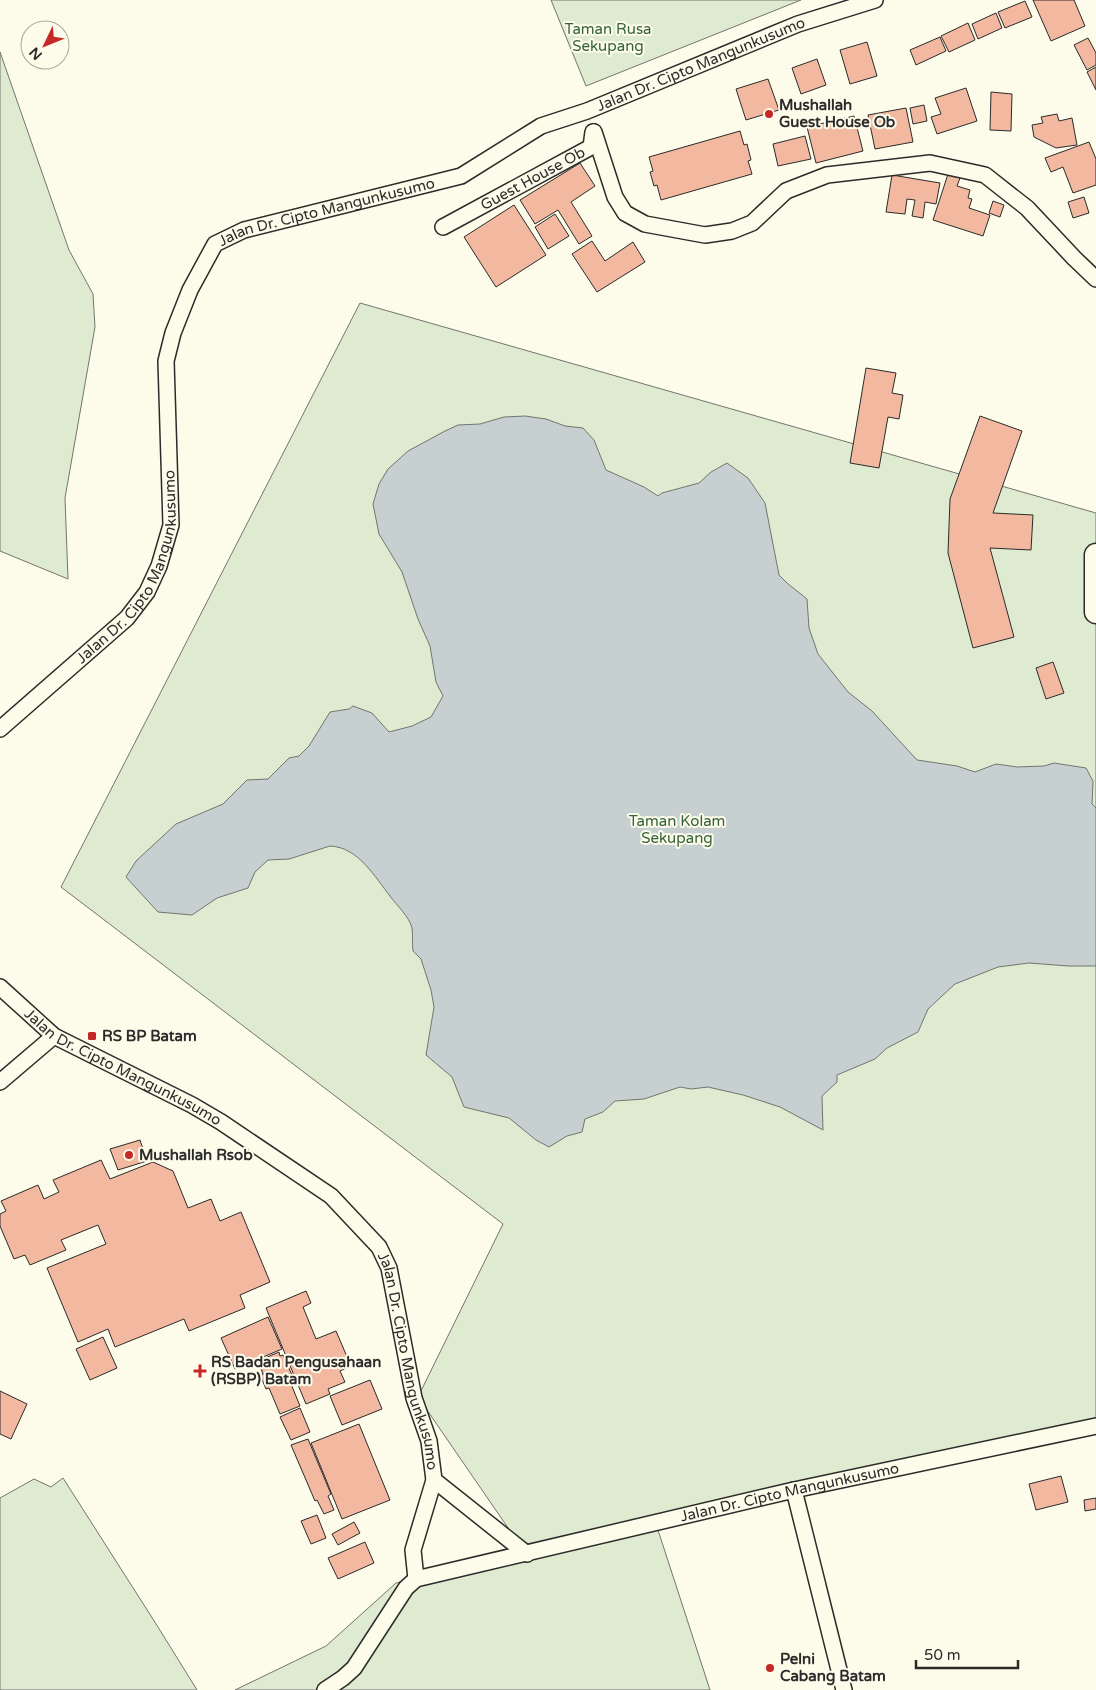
<svg xmlns="http://www.w3.org/2000/svg" width="1096" height="1690" viewBox="0 0 1096 1690" font-family="'Varela Round',sans-serif">
  <rect width="100%" height="100%" fill="#fdfbea"/>
  <path fill="#deebd1" stroke="#74746e" d="M551 0H801L586 86Z
    M0 52 69 250 93 294 95 327 65 498 68 579 0 551Z
    M360 303 1096 513V1427L657 1527 710 1690H235L326 1646 396 1583 526 1554 418 1397 503 1224 61 887Z
    M63 1478 158 1627 197 1690H0V1498L34 1479 51 1487Z"/>
  <path fill="#c7d0d0" stroke="#74746e" d="M525 416 546 419 565 426 583 428 594 440 606 470 644 487 658 496 662 493 699 483 711 472 727 463 748 478 765 503 779 575 787 583 807 599 809 628 818 654 848 692 872 711 917 760 957 766 975 772 996 764 1017 767 1044 766 1054 763 1086 768 1093 781 1092 804 1096 808V966H1069L1029 963 998 967 955 984 928 1009 918 1032 887 1048 875 1059 837 1075V1082L822 1096 823 1130 780 1107 743 1095 708 1087 691 1089 680 1087 644 1099 615 1101 603 1112 585 1119 582 1132 567 1136 549 1147 536 1140 509 1118 464 1107 452 1077 426 1055 434 1007 431 990 421 959 413 951C412 944 413 935 412 928 409 916 397 906 390 896 375 877 358 847 330 846L289 859 268 860 255 872 248 888 217 898 192 915 158 912 126 877 136 861 176 824 223 804 247 780 268 779 289 758 299 756 309 746 330 712 349 709 353 706 372 713 389 732 412 726 431 717 443 696 436 682 430 646 418 619 402 572 379 534 373 504 379 484 388 469 408 451 445 431 458 425 480 424 504 417Z"/>
  <path fill="#f2b8a0" stroke="#2b2b2b" d="M1033 0H1074L1085 26 1051 41Z
    M1025 1 1032 17 1005 28 998 12Z
    M996 13 1002 28 978 39 972 24Z
    M968 23 975 40 949 52 941 36Z
    M940 37 946 51 916 65 910 50Z
    M1088 38 1096 53V65L1087 70 1074 45Z
    M867 42 877 76 850 84 840 50Z
    M817 59 826 85 801 94 792 68Z
    M1096 67V90L1087 72Z
    M768 79 779 110 746 120 736 89Z
    M966 88 977 121 937 134 931 117 941 114 935 98Z
    M991 92 1012 94 1011 131 990 130Z
    M924 105 927 121 913 124 910 108Z
    M906 108 913 142 875 149 868 115Z
    M1057 114 1059 121 1072 118 1077 145 1056 148 1034 137 1032 125 1043 123 1041 117Z
    M854 116 863 151 816 163 807 127Z
    M740 131 744 145 747 144 751 160 748 161 752 174 661 200 657 185 654 186 650 172 653 171 649 157Z
    M805 136 811 159 778 166 773 144Z
    M1089 142 1096 159V185L1073 193 1063 167 1051 172 1045 158Z
    M580 163 595 186 571 202 592 236 579 244 558 210 535 224 520 200Z
    M948 174 960 178 957 186 970 190 968 198 972 199 969 208 990 215 983 236 933 220Z
    M892 175 940 183 936 204 925 202 923 218 912 216 915 200 907 199 905 214 886 212Z
    M1084 197 1089 213 1073 218 1068 202Z
    M993 201 1004 205 1000 217 989 213Z
    M514 205 546 255 496 287 464 237Z
    M555 214 569 236 548 249 535 227Z
    M592 241 605 261 633 242 645 262 597 292 572 254Z
    M866 368 896 373 892 393 903 395 899 419 888 417 879 468 850 463Z
    M980 416 1022 431 993 513 1033 515 1031 550 990 548 1014 637 973 648 948 553 950 499Z
    M1053 662 1064 693 1046 699 1036 668Z
    M140 1140 147 1161 118 1170 110 1149Z
    M101 1160 110 1179 153 1162 173 1171 188 1208 211 1199 220 1221 241 1212 270 1282 240 1295 245 1308 189 1331 184 1319 115 1347 108 1329 78 1342 47 1268 106 1244 98 1225 61 1240 66 1250 30 1265 25 1255 14 1259 0 1226V1214L6 1211 1 1201 38 1185 44 1199 59 1192 53 1180Z
    M306 1291 311 1303 303 1307 316 1339 336 1331 351 1366 340 1371 345 1382 328 1389 330 1394 306 1404 266 1308Z
    M268 1317 282 1349 235 1369 221 1338Z
    M103 1337 117 1368 90 1380 76 1349Z
    M279 1352 280 1356 283 1355 293 1377 289 1379 300 1406 280 1414 269 1388 266 1389 260 1375 263 1374 258 1361Z
    M370 1380 382 1409 342 1425 330 1396Z
    M0 1391 27 1404 11 1439 0 1434Z
    M300 1408 310 1432 291 1440 280 1417Z
    M359 1424 390 1500 342 1519 311 1443Z
    M308 1439 331 1494 328 1496 334 1510 324 1514 317 1500 315 1501 291 1445Z
    M1061 1476 1068 1502 1036 1510 1029 1484Z
    M1096 1498V1509L1085 1511 1084 1500Z
    M317 1515 326 1538 311 1544 301 1521Z
    M354 1522 360 1533 338 1545 332 1534Z
    M365 1542 374 1563 338 1579 328 1558Z"/>
  <g fill="none" stroke-linecap="round" stroke-linejoin="round">
    <g stroke="#2b2b2b" stroke-width="18">
      <g id="minor">
        <path d="M594 132 615 197 625 213 645 224 705 235 732 231 752 223 786 191 827 175 930 163 985 175 1027 208 1074 258 1096 279"/>
        <path id="s1" d="M443 227 591 147 593 132"/>
        <path id="s2" d="M0 729 127 618 147 592 159 566 171 525 166 361 173 333 190 290 215 244 244 230 461 176 541 126 587 111 798 24 875 0"/>
        <path id="s3" d="M0 987 54 1036 192 1105 221 1122 331 1196 379 1247 389 1268 414 1398 429 1441 434 1480 527 1554"/>
        <path d="M0 1082 54 1036"/>
        <path d="M794 1490 844 1690"/>
        <path d="M416 1579 413 1550 434 1480"/>
        <path id="s4" d="M325 1690 343 1678 354 1668 406 1588 416 1579 794 1490 1096 1426"/>
      </g>
    </g>
    <g stroke="#2b2b2b" stroke-width="25">
      <path id="highway" d="M1096 555V612"/>
    </g>
    <use href="#minor" stroke="#fdfbea" stroke-width="15"/>
    <use href="#highway" stroke="#fdfbea" stroke-width="22"/>
  </g>
  <g fill="#c62828" stroke="#fdfbea" stroke-width="2">
    <circle cx="769" cy="114" r="5"/>
    <rect x="87" y="1031" width="10" height="10" rx="2.5"/>
    <circle cx="129" cy="1155" r="5"/>
    <path d="M197.5 1363.5h5v5h5v5h-5v5h-5v-5h-5v-5h5z"/>
    <circle cx="770" cy="1668" r="5"/>
  </g>
  <g text-anchor="middle" stroke-width="4" stroke-linejoin="round" paint-order="stroke">
    <g font-size="15" fill="#34623c" stroke="#fdfbea">
      <text x="608" y="34">Taman Rusa<tspan x="608" dy="17">Sekupang</tspan></text>
      <text x="677" y="826">Taman Kolam<tspan x="677" dy="17">Sekupang</tspan></text>
    </g>
    <g font-size="15" fill="#2b2b2b" stroke="#fdfbea">
      <text dy="5" stroke="none"><textPath href="#s2" startOffset="1086">Jalan Dr. Cipto Mangunkusumo</textPath></text>
      <text dy="5" stroke="none"><textPath href="#s1" startOffset="102">Guest House Ob</textPath></text>
      <text dy="5" stroke="none"><textPath href="#s2" startOffset="681">Jalan Dr. Cipto Mangunkusumo</textPath></text>
      <text dy="5" stroke="none"><textPath href="#s2" startOffset="216">Jalan Dr. Cipto Mangunkusumo</textPath></text>
      <text dy="5" stroke="none"><textPath href="#s3" startOffset="148">Jalan Dr. Cipto Mangunkusumo</textPath></text>
      <text dy="5" stroke="none"><textPath href="#s3" startOffset="582">Jalan Dr. Cipto Mangunkusumo</textPath></text>
      <text dy="5" stroke="none"><textPath href="#s4" startOffset="529">Jalan Dr. Cipto Mangunkusumo</textPath></text>
    </g>
    <g font-size="15" font-weight="bold" fill="#2b2b2b" stroke="#fdfbea" text-anchor="start">
      <text x="779" y="110">Mushallah<tspan x="779" dy="17">Guest House Ob</tspan></text>
      <text x="102" y="1041">RS BP Batam</text>
      <text x="139" y="1160">Mushallah Rsob</text>
      <text x="211" y="1367">RS Badan Pengusahaan<tspan x="211" dy="17">(RSBP) Batam</tspan></text>
      <text x="780" y="1664">Pelni<tspan x="780" dy="17">Cabang Batam</tspan></text>
    </g>
  </g>
  <g transform="translate(45 45) rotate(227)"><circle r="24" fill="#fdfbea" stroke="#a9a89e"/>
  <path d="M0-4L9 19L0 12L-9 19Z" fill="#c62828"/>
  <text y="-8" font-size="14" font-weight="bold" text-anchor="middle" fill="#2b2b2b">N</text>
  </g>
  <path d="M916 1660v8h102v-8" fill="none" stroke="#2b2b2b" stroke-width="2.5"/>
  <text x="924" y="1660" font-size="15" fill="#2b2b2b" stroke="#fdfbea" stroke-width="4" paint-order="stroke">50 m</text>
</svg>
